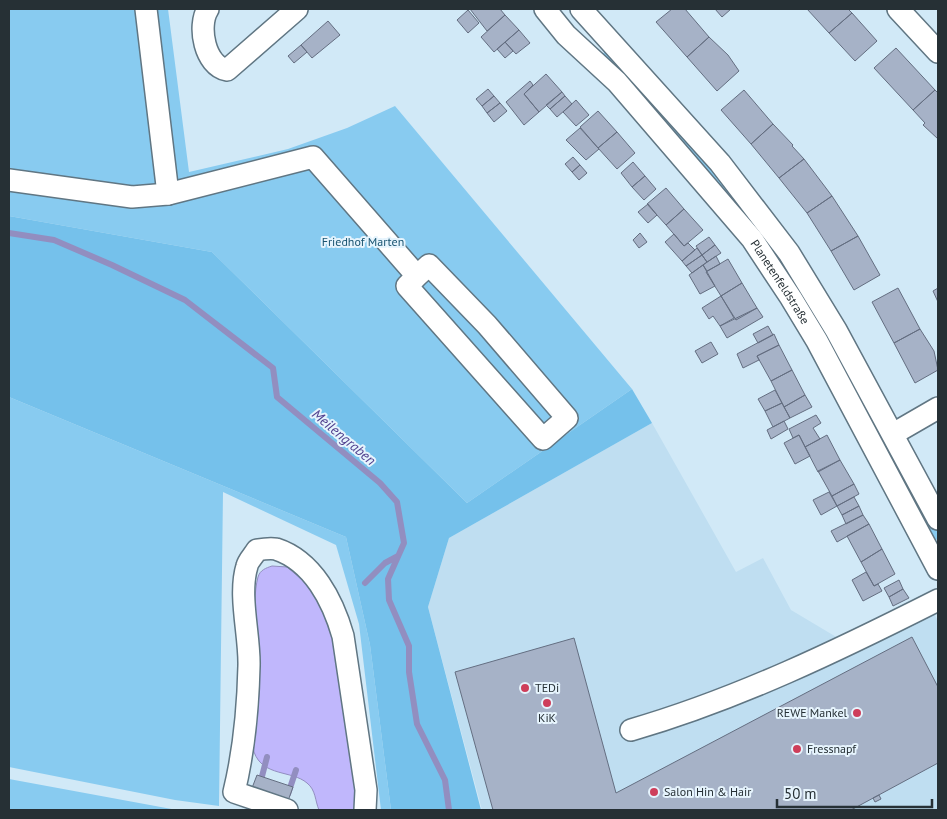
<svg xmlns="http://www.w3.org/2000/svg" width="947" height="819" viewBox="0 0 947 819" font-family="'PT Sans',sans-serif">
  <rect width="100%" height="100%" fill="#d1e9f7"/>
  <path fill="#bfdef1" d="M652 423 736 572 763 558 791 610 838 638 924 594 938 621V810H482L428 607 449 538Z"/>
  <path fill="#88cbf0" d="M9 9H168L189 172 288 149 347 128 395 106 632 389 467 503 212 252 9 216Z
    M606 51 680 135 698 148 763 226 755 232 601 55Z
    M9 397 346 537 370 645 391 810H381L359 624 336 545 223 492 219 806 175 800 9 767Z
    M910 481 938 533V539L931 542 901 486Z
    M9 779 177 810H9Z"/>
  <path fill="#75c1eb" d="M9 216 212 252 467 503 632 389 652 423 449 538 428 607 481 810H391L370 645 346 537 9 397Z"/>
  <path fill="#c0b7fc" stroke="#928ec0" d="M272 566 287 567 315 591 334 631 360 794 356 810H319C315 801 316 790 307 783 292 770 263 777 254 752 249 740 258 709 259 695 260 663 250 606 258 577 260 570 266 568 272 566Z"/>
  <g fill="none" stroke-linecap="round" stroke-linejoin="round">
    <path stroke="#928ec0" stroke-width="6" d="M9 233 54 240 112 265 185 300 273 368 277 397 380 483 397 502 404 543 388 579 389 600 409 646V672L417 724 445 780 449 810
      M365 583 385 563 398 556
      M260 784 267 757
      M288 794 296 770"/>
  </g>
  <path fill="#a6b2c7" stroke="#646e81" d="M470 9H500L505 15 487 31Z
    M672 9H685L709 37 687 57 656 22Z
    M715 9H731L722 17Z
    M807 9H848L852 13 829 33Z
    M468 10 479 23 468 33 457 20Z
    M852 13 877 41 855 61 829 33Z
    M505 15 519 30 494 52 481 37Z
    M328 21 340 35 312 58 301 45Z
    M519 30 530 43 516 54 505 42Z
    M709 37 728 55 739 71 717 91 687 57Z
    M505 42 513 51 505 58 497 49Z
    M301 45 307 52 294 63 288 56Z
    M896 48 935 90 913 110 874 68Z
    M546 74 562 92 539 112 524 94Z
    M530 81 533 85 524 94 539 112 524 125 506 102Z
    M488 89 494 96 482 106 476 99Z
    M744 90 773 124 751 144 721 110Z
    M935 90 938 93V139L923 125 925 123 913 110Z
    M562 92 565 96 550 109 546 105Z
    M494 96 500 103 487 113 482 106Z
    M565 96 572 104 557 117 550 109Z
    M576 100 589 115 576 126 563 112Z
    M500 103 507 111 494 122 487 113Z
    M598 111 617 132 598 148 580 127Z
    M773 124 793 145 792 146 804 159 779 178 751 144Z
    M580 128 599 149 586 160 566 140Z
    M617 132 635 153 617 169 598 148Z
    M573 157 580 165 572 172 565 164Z
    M804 159 832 196 807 213 779 178Z
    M633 162 645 176 632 187 621 173Z
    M580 165 587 173 579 180 572 172Z
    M645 176 656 189 644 200 632 187Z
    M666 188 684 209 666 225 647 204Z
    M832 196 858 236 831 251 807 213Z
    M648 204 657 215 648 223 638 212Z
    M684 209 703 230 684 246 666 225Z
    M640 233 647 242 639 248 633 240Z
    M674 234 684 246 688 243 695 250 682 261 665 242Z
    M858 236 880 275 854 290 831 251Z
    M709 237 715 245 702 255 696 246Z
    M715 245 721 253 707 262 702 255Z
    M697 248 702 255 686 266 682 261Z
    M702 255 707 262 692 273 686 266Z
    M716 256 720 264 707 271 703 265Z
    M728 259 742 283 721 296 706 272Z
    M703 265 715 286 700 294 689 275Z
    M742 283 757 308 736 320 721 296Z
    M898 288 920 329 894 343 872 302Z
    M938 288V302L933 291Z
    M721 296 734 318 720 326 713 316 709 319 702 308Z
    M757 308 763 317 727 338 720 326Z
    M768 326 773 335 758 343 753 334Z
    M920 329 934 351 938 370 915 383 894 343Z
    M774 334 779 345 757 356 759 360 743 368 737 354Z
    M711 342 718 354 702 363 695 351Z
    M779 345 792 370 771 381 757 356Z
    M792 370 805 395 784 407 771 381Z
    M775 390 782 403 765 411 758 399Z
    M805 395 812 407 790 418 784 407Z
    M782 403 790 418 773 427 765 411Z
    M816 415 821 423 813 428 820 439 805 447 799 435 793 438 789 429Z
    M784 421 788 429 771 439 767 430Z
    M799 435 810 456 795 464 784 443Z
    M827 435 840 460 818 472 805 447Z
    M840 460 854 484 832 496 818 471Z
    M854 484 859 494 837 506 832 496Z
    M829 492 837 506 821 515 813 500Z
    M854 497 859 506 842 515 837 506Z
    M859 506 863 515 846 524 842 515Z
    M863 515 869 524 837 542 831 531Z
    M869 524 882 549 861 562 847 536Z
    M882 549 895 574 874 586 861 562Z
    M866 572 874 586 878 584 882 591 863 601 852 580Z
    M899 580 903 589 889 597 884 588Z
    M903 589 909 598 893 606 889 597Z
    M912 637 938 687V763L851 810H493L455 672 574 638 616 793Z
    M257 775 293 787 288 801 252 788Z
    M879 795 881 799 875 802 873 798Z"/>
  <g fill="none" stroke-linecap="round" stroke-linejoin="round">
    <g stroke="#607683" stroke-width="24">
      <g id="minor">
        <path d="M146 9 168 194"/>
        <path d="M208 9C197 26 205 66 227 70L297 9"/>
        <path id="s1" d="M545 9 566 35 617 82 752 239 791 298 817 341 938 569"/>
        <path d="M581 9 720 163 789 253 836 330 938 519"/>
        <path d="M898 9 938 52"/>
        <path d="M9 180 132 197 168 194 313 157 417 276 429 265 487 325 567 418 543 439 407 286 417 276"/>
        <path d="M893 434 938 408"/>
        <path d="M631 730C738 699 839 650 938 600"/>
        <path d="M287 810 234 792C244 751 248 709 249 666 250 636 238 595 247 566 248 561 254 555 257 550 263 549 270 548 276 549 313 561 333 601 343 636L366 790 365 810"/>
      </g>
    </g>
    <use href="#minor" stroke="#fff" stroke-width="21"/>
  </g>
  <g fill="#ce3e5a" stroke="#e6f4fd" stroke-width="2">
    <circle cx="525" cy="688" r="5"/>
    <circle cx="547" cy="703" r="5"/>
    <circle cx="857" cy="713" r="5"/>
    <circle cx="797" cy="749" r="5"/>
    <circle cx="654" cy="792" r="5"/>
  </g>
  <g text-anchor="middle" stroke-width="4" stroke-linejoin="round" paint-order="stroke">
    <g font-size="12" fill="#185370" stroke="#e6f4fd">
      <text x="363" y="246">Friedhof Marten</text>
    </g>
    <g font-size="12" fill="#263035" stroke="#e6f4fd">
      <text dy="4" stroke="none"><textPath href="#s1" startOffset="361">Planetenfeldstraße</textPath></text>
    </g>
    <g font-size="12" fill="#263035" stroke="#e6f4fd" text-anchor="start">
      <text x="535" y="692">TEDi</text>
      <text x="847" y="717" text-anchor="end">REWE Mankel</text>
      <text x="547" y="722" text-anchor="middle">KiK</text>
      <text x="807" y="753">Fressnapf</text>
      <text x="664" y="796">Salon Hin &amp; Hair</text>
    </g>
    <g font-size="14" font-style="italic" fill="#4f3e8d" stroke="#e6f4fd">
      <text transform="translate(344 437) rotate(40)" y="5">Meilengraben</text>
    </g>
  </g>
  <rect width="947" height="819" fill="none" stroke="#263035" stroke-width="20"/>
  <path d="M777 799v8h155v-8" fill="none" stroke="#263035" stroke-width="2.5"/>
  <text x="784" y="799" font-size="15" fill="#263035" stroke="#e6f4fd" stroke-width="4" paint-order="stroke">50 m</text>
</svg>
